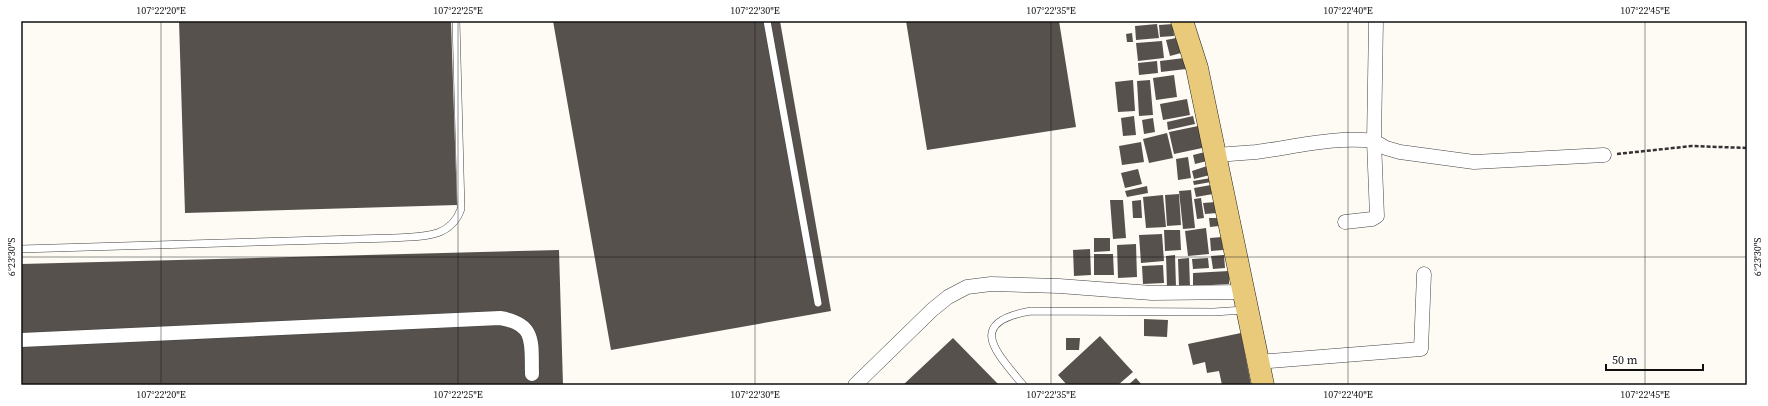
<svg xmlns="http://www.w3.org/2000/svg" width="1768" height="406" viewBox="0 0 1768 406" font-family="'Source Serif 4',serif">
  <rect width="100%" height="100%" fill="#fefbf4"/>
  <path fill="#57514d" d="M179 21H451L457 205 185 213Z
    M553 21H780L831 311 611 350Z
    M906 21H1059L1076 127 927 150Z
    M1157 24 1159 38 1136 40 1135 26Z
    M1173 24 1174 36 1160 37 1159 25Z
    M1132 33 1133 42H1127L1126 34Z
    M1176 38 1181 53 1170 56 1166 40Z
    M1162 41 1164 58 1138 61 1136 43Z
    M1184 58 1186 69 1161 72 1160 61Z
    M1157 61 1158 73 1139 75 1138 63Z
    M1174 75 1177 97 1156 100 1153 78Z
    M1133 80 1135 111 1118 112 1115 82Z
    M1150 80 1153 115 1139 116 1137 81Z
    M1187 99 1190 115 1163 120 1160 104Z
    M1134 116 1136 135 1123 136 1121 118Z
    M1193 116 1195 124 1168 130 1167 122Z
    M1153 118 1155 132 1144 134 1142 120Z
    M1203 125 1207 147 1174 154 1169 132Z
    M1167 133 1173 158 1149 163 1143 139Z
    M1141 142 1144 162 1122 165 1119 146Z
    M1205 152 1207 161 1195 164 1193 155Z
    M1188 157 1191 178 1178 180 1176 159Z
    M1207 166 1210 175 1194 179 1192 171Z
    M1138 169 1142 184 1125 188 1121 173Z
    M1211 178V182L1194 185 1193 181Z
    M1211 185 1213 194 1196 197 1194 188Z
    M1147 186 1148 193 1127 197 1125 191Z
    M1191 190 1195 228 1183 229 1179 191Z
    M1179 194 1181 225 1167 226 1165 195Z
    M1163 195 1166 227 1146 228 1143 197Z
    M1201 198 1204 218 1197 219 1194 199Z
    M1110 200H1123L1126 238 1113 239Z
    M1141 200 1142 218H1133L1132 201Z
    M1216 202 1217 213 1205 214 1203 203Z
    M1209 218H1218L1219 226 1210 227Z
    M1206 228 1209 254 1188 256 1185 231Z
    M1164 230H1180L1181 250 1165 251Z
    M1162 234 1164 261 1141 263 1139 235Z
    M1222 237 1223 250 1211 251 1210 238Z
    M1094 238H1110V251L1094 252Z
    M1136 244 1137 277 1118 278 1117 245Z
    M1090 249 1091 275 1074 276 1073 250Z
    M559 250 563 385H21V264Z
    M1094 254H1113L1114 275H1094Z
    M1175 255 1176 287H1167L1166 256Z
    M1224 255 1225 268 1213 269 1211 256Z
    M1189 258 1190 286 1179 287 1178 259Z
    M1208 258 1209 268 1193 269 1192 259Z
    M1163 265 1164 283 1143 284 1142 266Z
    M1229 271V284L1193 286V273Z
    M1144 319 1168 320 1167 337 1144 336Z
    M1241 333 1251 385H1222L1219 371 1207 373 1205 362 1193 365 1188 344Z
    M1100 336 1133 372 1118 385H1067L1058 375Z
    M953 338 999 385H903Z
    M1066 338H1080L1079 350H1066Z
    M1136 378 1142 385H1128Z"/>
  <g fill="none" stroke-linecap="round" stroke-linejoin="round">
    <g stroke="#434343" stroke-width="8">
      <path id="service" d="M767 21 818 303
        M21 249 392 238C419 236 450 240 461 209L456 21
        M1023 385C996 352 965 322 1031 311L1214 312 1244 310"/>
    </g>
    <g stroke="#434343" stroke-width="15">
      <path id="minor" d="M1374 141 1386 148 1400 152 1474 162 1604 155
        M1216 155C1229 154 1243 153 1256 152 1295 147 1334 136 1374 141L1376 21
        M1345 222 1372 219 1377 216 1374 141
        M21 340 500 318C537 324 531 344 532 374
        M1258 362 1421 349 1424 274
        M855 385 932 310 948 297 967 287 991 284 1059 286 1152 293 1244 292"/>
    </g>
    <g stroke="#212121" stroke-width="23">
      <path id="primary" d="M1182 21 1197 68 1263 385"/>
    </g>
    <path stroke="#323232" stroke-width="2.5" stroke-dasharray="4 2" stroke-linecap="butt" d="M1617 154 1692 146 1747 148"/>
    <use href="#service" stroke="#fff" stroke-width="7"/>
    <use href="#minor" stroke="#fff" stroke-width="14"/>
    <use href="#primary" stroke="#e8ca7a" stroke-width="22"/>
  </g>
  <path fill="none" stroke="#101010" stroke-width="1" stroke-opacity="0.45" d="M161 21V385M458 21V385M755 21V385M1051 21V385M1348 21V385M1645 21V385M21 257H1747"/>
  <rect width="1768" height="406" fill="none" stroke="#ffffff" stroke-width="44"/>
  <path d="M1606 364v6h97v-6" fill="none" stroke="#101010" stroke-width="2"/>
  <text x="1612" y="364" font-size="12" fill="#101010" stroke="#ffffff" stroke-width="3" paint-order="stroke">50 m</text>
  <rect x="22" y="22" width="1724" height="362" fill="none" stroke="#101010" stroke-width="1.5"/>
  <g font-size="10" text-anchor="middle" fill="#101010">
    <text x="161" y="14">107°22'20"E</text>
    <text x="458" y="14">107°22'25"E</text>
    <text x="755" y="14">107°22'30"E</text>
    <text x="1051" y="14">107°22'35"E</text>
    <text x="1348" y="14">107°22'40"E</text>
    <text x="1645" y="14">107°22'45"E</text>
    <text transform="translate(11 257) rotate(-90)" y="4">6°23'30"S</text>
    <text transform="translate(1757 257) rotate(-90)" y="4">6°23'30"S</text>
    <text x="161" y="398">107°22'20"E</text>
    <text x="458" y="398">107°22'25"E</text>
    <text x="755" y="398">107°22'30"E</text>
    <text x="1051" y="398">107°22'35"E</text>
    <text x="1348" y="398">107°22'40"E</text>
    <text x="1645" y="398">107°22'45"E</text>
  </g>
</svg>
